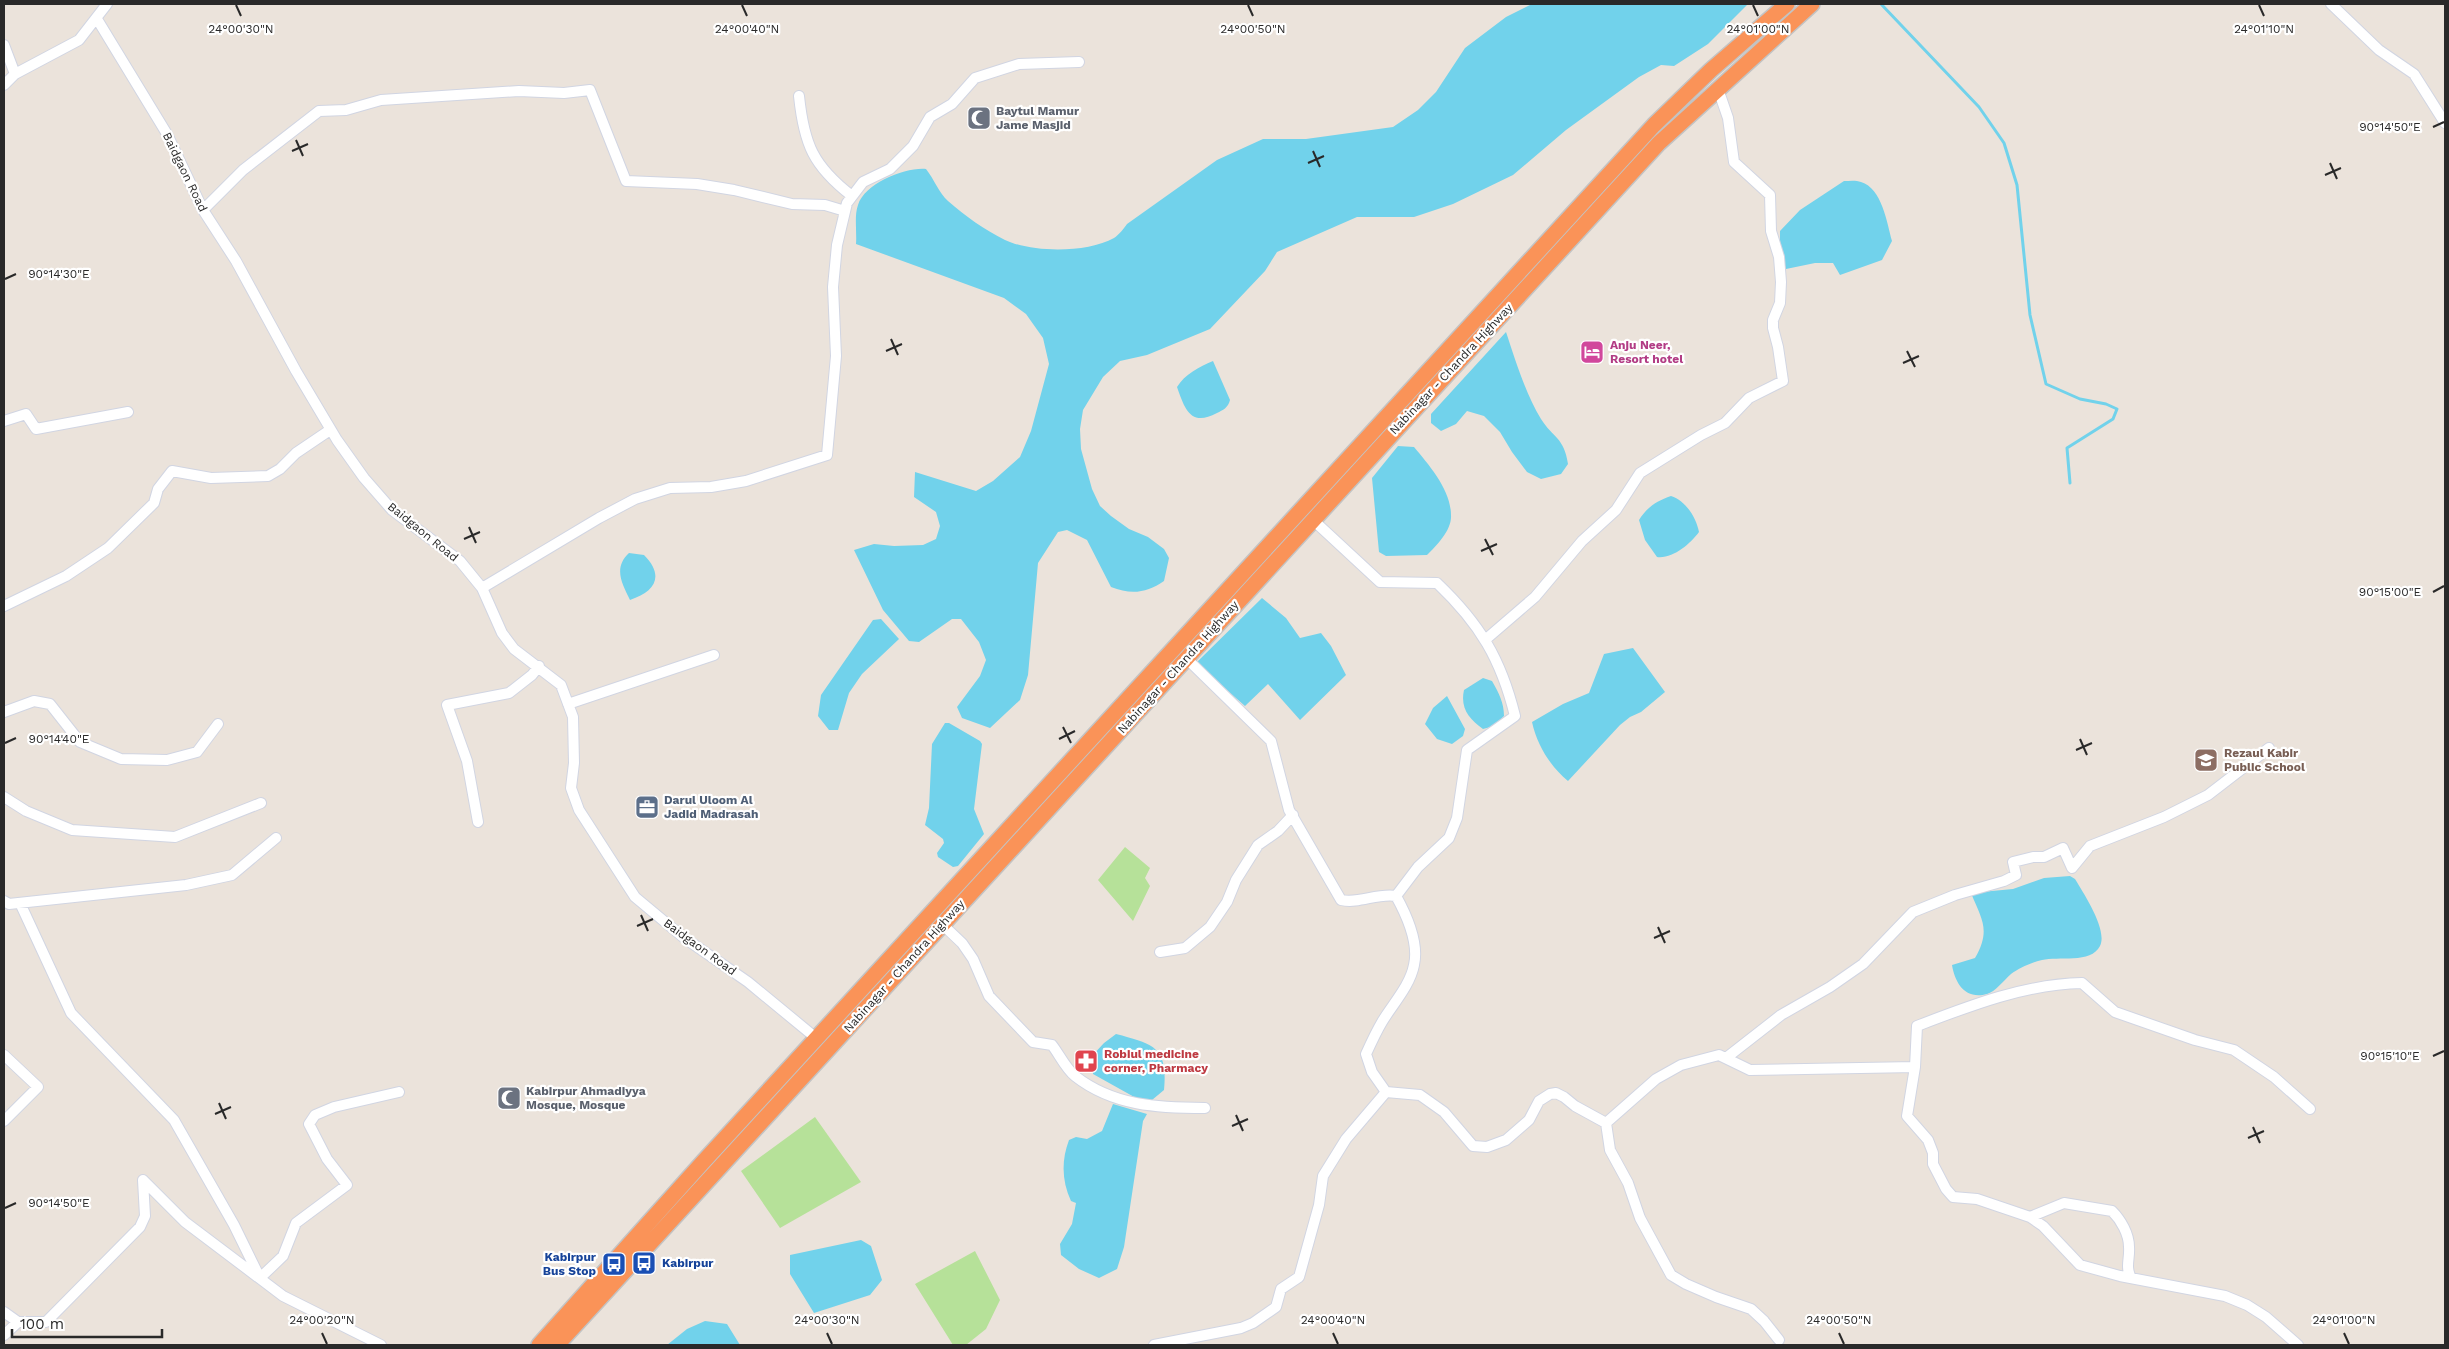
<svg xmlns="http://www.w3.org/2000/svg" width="2449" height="1349" viewBox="0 0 2449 1349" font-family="'Work Sans',sans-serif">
  <rect width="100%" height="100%" fill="#ebe3db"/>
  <path fill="#b6e199" d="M1125 847 1150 868 1145 878 1150 886 1133 921 1098 880Z
    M815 1117 861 1182 780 1228 741 1171Z
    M975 1251 1000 1300 986 1329 966 1345H953L915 1284Z"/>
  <path fill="#71d2eb" d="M1532 4H1748L1708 44 1674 66 1661 65 1639 77 1566 130 1513 175 1453 204 1414 217H1357L1277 252 1265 271 1210 329 1147 355 1120 361 1103 377 1083 410 1080 429 1081 449 1092 489 1100 506 1111 516 1129 529 1148 537 1164 549 1169 558 1164 581C1147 593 1131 595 1111 587L1087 540 1067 530 1058 532 1038 563 1028 675 1020 700 990 728 962 718 957 707 980 676 986 660 979 642 961 619H952L919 642 909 641 883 610 854 550 874 544 894 546 923 545 936 539 940 526 936 512 914 497 915 472 976 491 993 481 1020 457 1031 431 1049 364 1043 338 1026 314 1004 298 856 244C857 232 854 216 858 205 865 183 906 167 926 169 934 179 939 193 948 201 965 216 985 230 1005 240 1033 253 1087 253 1114 238 1119 235 1124 228 1127 224L1217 160 1263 139H1306L1393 127 1418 110 1436 92 1465 48 1506 17Z
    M1844 181C1849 181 1856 180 1861 182 1882 188 1887 223 1892 241L1882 260 1840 275 1833 263H1815L1786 269 1780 248V231L1800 210Z
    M1506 332C1515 359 1526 395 1541 419 1553 438 1564 437 1568 464L1561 474 1541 479 1527 472 1512 452 1500 432 1484 416 1467 411 1456 424 1441 431 1431 423V414Z
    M1213 361 1230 400C1228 408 1223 410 1217 413 1191 427 1185 410 1177 387 1185 374 1199 367 1213 361Z
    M1398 446 1414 447C1429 465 1451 490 1451 515 1452 530 1437 545 1427 555L1386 556 1379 552 1372 478Z
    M1671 496C1686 501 1696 517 1699 532 1690 544 1673 559 1657 557L1645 540 1639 520C1647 507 1657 501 1671 496Z
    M629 553 644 555C665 576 655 592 630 600 622 583 613 568 629 553Z
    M1262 598 1286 618 1300 638 1321 633 1331 646 1346 675 1300 720 1268 684 1245 706 1196 663Z
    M881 619 899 639 862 674 849 693 838 730H829L818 716 821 695 873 620Z
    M1633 648 1665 692 1641 712 1630 717 1620 725 1568 781C1550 766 1537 745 1532 722L1563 704 1589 693 1604 654Z
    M1483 678 1492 681C1499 693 1504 703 1504 716L1494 726 1483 729C1469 719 1460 708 1464 690Z
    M1447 696 1465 729 1463 736 1452 744 1437 739 1425 724 1433 708Z
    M945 723H949L980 741 982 744 974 809 984 834 958 866 953 867 938 857 937 853 944 843 943 839 925 825 929 808 932 744Z
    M2070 876 2075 879C2084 894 2108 930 2100 946 2091 964 2058 956 2042 960 2032 962 2019 968 2011 974 2004 980 1995 992 1987 994 1965 1000 1955 983 1952 965L1975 958C1991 930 1982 920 1971 893L2013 889 2044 878Z
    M1116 1034C1154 1044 1168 1047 1164 1090L1152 1100 1136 1098 1093 1074 1091 1057 1104 1043Z
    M1113 1104 1147 1114 1143 1121 1124 1247 1117 1269 1099 1278 1079 1269 1061 1255 1060 1244 1072 1224 1076 1203 1071 1201C1062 1182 1061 1161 1069 1140L1076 1137 1087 1139 1102 1131Z
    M861 1240 871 1246 882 1280 870 1295 814 1313 790 1274V1255Z
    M705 1321 727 1324 740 1345H667L687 1329Z"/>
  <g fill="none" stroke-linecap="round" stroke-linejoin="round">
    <path stroke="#71d2eb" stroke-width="3" d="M1881 4 1979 107 2004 143 2017 185 2030 315 2046 384 2080 399 2106 404 2117 409 2113 419 2067 448 2070 483"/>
    <g stroke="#d1d5e2" stroke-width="12">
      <path id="minor" d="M2331 4 2379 50 2414 74 2445 123
        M97 19 167 134 203 210 236 261 296 371 337 440 364 478 392 510 460 561 482 588 502 633 514 649 561 685 573 717 574 763 571 788 579 810 635 897 683 937 748 982 816 1038
        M4 45 15 74 79 40 107 4
        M4 85 15 74
        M799 96C804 144 813 166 852 196
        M203 210 243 170 319 111 346 110 381 100 519 91 564 93 590 90 626 181 697 184 734 190 792 204 825 205 845 211
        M4 421 26 414 36 429 128 412
        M1312 519 1380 582 1437 583C1480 624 1501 659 1515 716L1467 750 1457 818 1449 838 1418 867 1396 896
        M482 588 599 518 635 499 670 488 711 487 746 481 827 455 836 356 833 287 837 245 847 203 863 182 890 169 913 146 930 117 952 104 975 78 1019 64 1079 62
        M4 606 66 576 108 548 154 503 158 489 172 471 211 478 268 476 280 469 296 453 330 430
        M1485 640 1535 597 1582 541 1616 510 1640 473 1701 435 1725 423 1749 398 1783 381 1778 347 1773 328V320L1780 303 1781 282 1779 257 1771 231 1770 195 1734 162 1728 118 1718 89
        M1186 658 1271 741 1289 810 1341 900C1360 904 1376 893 1396 896 1406 914 1419 943 1414 965 1410 986 1392 1005 1382 1022 1376 1032 1371 1043 1366 1054L1372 1072 1386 1092 1420 1095 1444 1112 1473 1146 1487 1147 1506 1140 1529 1120 1539 1101 1550 1094 1556 1093 1564 1097 1575 1106 1606 1123 1610 1150 1628 1183 1640 1218 1671 1275 1686 1284 1716 1297 1751 1309 1764 1321 1779 1340
        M568 704 714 655
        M4 712 34 701 50 704 80 742 121 759 167 760 197 752 218 724
        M4 797 26 811 72 830 175 837 261 803
        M478 822 467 761 447 705 509 693 532 675 539 666
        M4 901 9 904 186 885 232 875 276 838
        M20 903 71 1013 174 1120 234 1225 260 1278 283 1256 296 1223 347 1185 327 1159 309 1124 315 1115 334 1107 399 1092
        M942 924 962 943 973 959 989 996 1033 1042 1052 1045C1059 1054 1066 1069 1075 1076 1113 1106 1159 1108 1205 1108
        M1160 952 1185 948 1210 927 1227 902 1236 880 1258 845 1278 831 1293 815
        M4 1055 38 1087 4 1121
        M1726 1058 1781 1015 1830 987 1863 964 1913 912 1955 895 2004 881 2016 875 2013 862 2033 857H2044L2063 848 2072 868 2090 846 2164 817 2208 795 2269 748
        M1606 1123 1656 1079 1681 1065 1719 1055 1750 1070 1915 1067
        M143 1180 185 1222 283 1296 381 1345
        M2030 1217 2064 1203 2112 1211C2121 1220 2129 1234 2129 1247 2130 1259 2125 1266 2131 1278
        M4 1312 18 1322 4 1335
        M18 1322H46L140 1227 145 1216 143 1180
        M1154 1345 1241 1328 1253 1323 1276 1307 1281 1289 1299 1277 1319 1205 1323 1176 1346 1139 1386 1092
        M2298 1345 2266 1317 2247 1305 2225 1296 2120 1276 2080 1265 2043 1226 2030 1217 1977 1199 1953 1197 1946 1189 1933 1164V1153L1928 1140 1907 1116 1915 1067 1917 1026C1969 1006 2025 984 2082 983L2115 1012 2195 1040 2234 1050 2274 1077 2310 1109"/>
    </g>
    <g stroke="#c3c3c3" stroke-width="18">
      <path id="highway" d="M539 1345 703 1162 1654 125 1711 70 1787 4
        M557 1345 1659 143 1812 4"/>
    </g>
    <use href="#minor" stroke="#fff" stroke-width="10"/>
    <use href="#highway" stroke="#fa9358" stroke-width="15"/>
  </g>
  <path fill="none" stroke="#292929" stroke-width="2" d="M236 5 241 16M742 5 747 16M1248 5 1253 16M1753 5 1758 16M2259 5 2264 16M2433 127 2444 122M296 140 303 156M292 151 308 144M1313 151 1320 167M1308 163 1324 156M2330 163 2337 179M2325 175 2341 168M5 279 16 274M891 339 898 355M886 351 902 344M1907 351 1915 367M1903 363 1919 356M469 527 476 543M464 539 480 532M1485 539 1493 555M1481 551 1497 544M2433 592 2444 586M1063 727 1071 743M1059 739 1075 731M2080 739 2087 755M5 743 16 738M2076 750 2092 743M641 915 648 931M637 926 653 919M1658 927 1665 943M1654 938 1670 931M2433 1056 2444 1051M219 1103 226 1119M215 1114 231 1107M1236 1115 1243 1131M1232 1126 1248 1119M2253 1127 2260 1143M2248 1138 2264 1131M5 1208 16 1203M322 1333 327 1344M827 1333 832 1344M1333 1333 1338 1344M1839 1333 1844 1344M2344 1333 2349 1344"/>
  <defs>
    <g id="mosque-square" transform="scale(1.25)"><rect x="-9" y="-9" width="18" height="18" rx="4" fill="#6b7280" stroke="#fff"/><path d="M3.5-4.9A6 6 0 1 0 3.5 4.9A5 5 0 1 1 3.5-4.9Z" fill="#fff"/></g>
    <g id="hotel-square" transform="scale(1.25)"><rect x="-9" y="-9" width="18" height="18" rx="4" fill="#d1479c" stroke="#fff"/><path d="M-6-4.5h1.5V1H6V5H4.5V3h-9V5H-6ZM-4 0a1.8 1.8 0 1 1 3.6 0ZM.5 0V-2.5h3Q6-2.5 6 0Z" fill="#fff"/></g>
    <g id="school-square" transform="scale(1.25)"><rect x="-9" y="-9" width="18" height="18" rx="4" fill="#8d6e63" stroke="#fff"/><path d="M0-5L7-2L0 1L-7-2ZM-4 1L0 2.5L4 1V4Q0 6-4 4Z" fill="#fff"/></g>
    <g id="office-square" transform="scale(1.25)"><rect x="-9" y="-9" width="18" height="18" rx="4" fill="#5c6f8a" stroke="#fff"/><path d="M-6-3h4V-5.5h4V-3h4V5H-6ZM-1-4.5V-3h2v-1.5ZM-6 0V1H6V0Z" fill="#fff"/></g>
    <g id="pharmacy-square" transform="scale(1.25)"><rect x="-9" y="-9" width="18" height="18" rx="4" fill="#e0444e" stroke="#fff"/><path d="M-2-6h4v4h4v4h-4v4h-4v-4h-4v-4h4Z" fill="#fff"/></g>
    <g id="bus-square" transform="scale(1.25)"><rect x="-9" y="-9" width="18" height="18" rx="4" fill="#1a4fb4" stroke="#fff"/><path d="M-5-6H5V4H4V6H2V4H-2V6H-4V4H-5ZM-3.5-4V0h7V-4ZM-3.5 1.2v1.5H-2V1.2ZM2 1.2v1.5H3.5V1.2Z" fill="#fff"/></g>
  </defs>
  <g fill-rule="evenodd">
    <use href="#mosque-square" x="979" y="118"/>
    <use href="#hotel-square" x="1592" y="352"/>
    <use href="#school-square" x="2206" y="760"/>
    <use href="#office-square" x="647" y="807"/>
    <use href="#pharmacy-square" x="1086" y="1061"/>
    <use href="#mosque-square" x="509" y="1098"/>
    <use href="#bus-square" x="644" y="1263"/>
    <use href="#bus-square" x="614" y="1264"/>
  </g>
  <g text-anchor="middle" stroke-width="4.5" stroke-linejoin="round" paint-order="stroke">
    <g font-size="12" font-weight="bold" fill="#5b616d" stroke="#fff" text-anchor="start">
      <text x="996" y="115">Baytul Mamur<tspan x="996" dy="14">Jame Masjid</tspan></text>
      <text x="526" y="1095">Kabirpur Ahmadiyya<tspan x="526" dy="14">Mosque, Mosque</tspan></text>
    </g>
    <g font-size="12" fill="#292929" stroke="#fff">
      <text transform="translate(185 172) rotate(64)" y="4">Baidgaon Road</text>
      <text transform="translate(1451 369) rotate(-47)" y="4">Nabinagar - Chandra Highway</text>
      <text transform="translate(423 532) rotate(39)" y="4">Baidgaon Road</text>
      <text transform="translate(1178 667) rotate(-48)" y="4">Nabinagar - Chandra Highway</text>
      <text transform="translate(700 947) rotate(36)" y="4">Baidgaon Road</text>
      <text transform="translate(904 966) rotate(-48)" y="4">Nabinagar - Chandra Highway</text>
    </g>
    <g font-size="12" font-weight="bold" fill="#b23c85" stroke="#fff" text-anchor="start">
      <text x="1610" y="349">Anju Neer,<tspan x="1610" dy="14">Resort hotel</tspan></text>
    </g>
    <g font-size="12" font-weight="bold" fill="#785e54" stroke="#fff" text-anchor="start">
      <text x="2224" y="757">Rezaul Kabir<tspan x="2224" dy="14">Public School</tspan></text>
    </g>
    <g font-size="12" font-weight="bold" fill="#4e5e75" stroke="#fff" text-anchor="start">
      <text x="664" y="804">Darul Uloom Al<tspan x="664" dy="14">Jadid Madrasah</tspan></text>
    </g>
    <g font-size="12" font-weight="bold" fill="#be3a42" stroke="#fff" text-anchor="start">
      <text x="1104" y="1058">Robiul medicine<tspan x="1104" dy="14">corner, Pharmacy</tspan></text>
    </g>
    <g font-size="12" font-weight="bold" fill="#164399" stroke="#fff" text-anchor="end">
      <text x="596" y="1261">Kabirpur<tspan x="596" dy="14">Bus Stop</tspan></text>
      <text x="662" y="1267" text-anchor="start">Kabirpur</text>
    </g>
  </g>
  <g font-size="12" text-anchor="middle" fill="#292929" stroke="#fff" stroke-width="4.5" stroke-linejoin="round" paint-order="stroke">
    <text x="241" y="33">24°00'30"N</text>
    <text x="747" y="33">24°00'40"N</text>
    <text x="1758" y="33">24°01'00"N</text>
    <text x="2264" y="33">24°01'10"N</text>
    <text x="1253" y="33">24°00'50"N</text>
    <text x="2390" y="131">90°14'50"E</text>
    <text x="59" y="278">90°14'30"E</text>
    <text x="2390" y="596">90°15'00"E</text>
    <text x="59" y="743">90°14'40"E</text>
    <text x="2390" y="1060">90°15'10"E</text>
    <text x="59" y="1207">90°14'50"E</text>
    <text x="322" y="1324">24°00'20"N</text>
    <text x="827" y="1324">24°00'30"N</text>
    <text x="1333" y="1324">24°00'40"N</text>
    <text x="1839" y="1324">24°00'50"N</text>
    <text x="2344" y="1324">24°01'00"N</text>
  </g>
  <rect width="2449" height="1349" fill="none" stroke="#292929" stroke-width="10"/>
  <path d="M12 1329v8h150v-8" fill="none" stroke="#292929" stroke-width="2.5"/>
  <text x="20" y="1329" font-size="15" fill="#292929" stroke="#ffffff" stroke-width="4" paint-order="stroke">100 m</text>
</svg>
